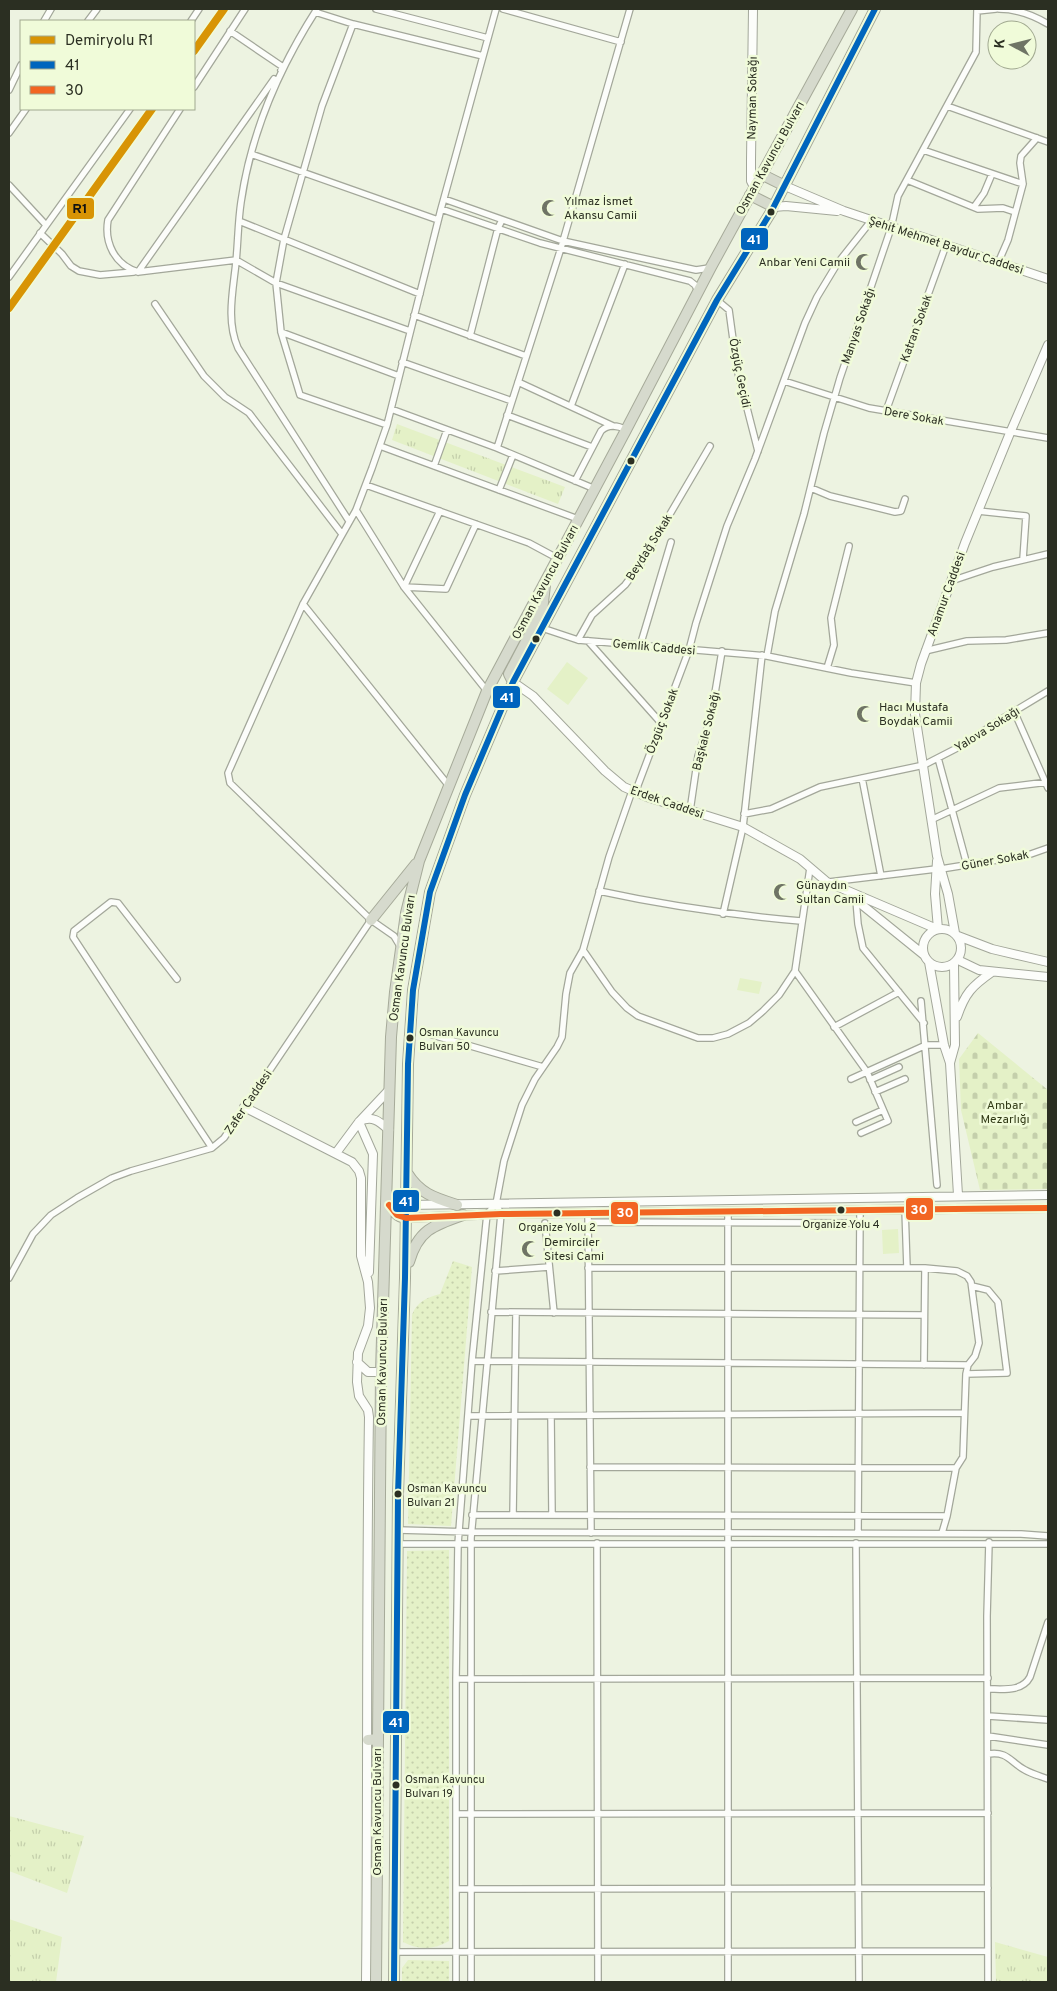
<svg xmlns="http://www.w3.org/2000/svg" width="1057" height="1991" viewBox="0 0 1057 1991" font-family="Overpass,sans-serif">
  <defs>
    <pattern id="grass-tufts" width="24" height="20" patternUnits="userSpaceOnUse" patternTransform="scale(1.25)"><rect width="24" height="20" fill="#e4f1c7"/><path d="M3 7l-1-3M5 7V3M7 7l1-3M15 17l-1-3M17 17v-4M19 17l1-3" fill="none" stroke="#c4cfab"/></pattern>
    <pattern id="cemetery-stones" width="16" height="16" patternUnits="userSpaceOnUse" patternTransform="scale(1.25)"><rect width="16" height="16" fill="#e4f1c7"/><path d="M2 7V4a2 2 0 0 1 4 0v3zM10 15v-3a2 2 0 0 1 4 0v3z" fill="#c4cfab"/></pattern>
    <pattern id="park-dots" width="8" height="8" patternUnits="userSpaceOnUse" patternTransform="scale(1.25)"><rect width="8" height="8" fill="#e4f1c7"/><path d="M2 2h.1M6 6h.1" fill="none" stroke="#c4cfab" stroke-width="1.8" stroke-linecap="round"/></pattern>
  </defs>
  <rect width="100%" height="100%" fill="#edf3e1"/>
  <path fill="url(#grass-tufts)" d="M397 424 565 487 558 504 392 440Z
    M9 1816 84 1836 67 1893 9 1871Z
    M9 1919 62 1937 56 1982H9Z
    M995 1942 1048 1957V1982H996Z"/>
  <path fill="url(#cemetery-stones)" d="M978 1033 1048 1090V1189L980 1190 961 1110 959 1059Z"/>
  <path fill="url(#park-dots)" d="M453 1261 472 1267 451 1526 408 1524 412 1315C416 1302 428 1297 440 1294Z
    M449 1550V1941C434 1950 418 1950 403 1942L407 1551Z
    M408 1960 449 1961V1982H402V1968Z"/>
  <path fill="#e4f1c7" d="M567 662 588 678 568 705 547 689Z
    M740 978 762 982 759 994 737 990Z
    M898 1229 899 1253 883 1254 882 1230Z"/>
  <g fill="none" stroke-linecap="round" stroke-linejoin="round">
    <g stroke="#a3a79a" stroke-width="8">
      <path id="street" d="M317 9C279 68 251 132 241 202 238 222 238 242 236 262 233 291 226 321 238 348L349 521
        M376 9 488 38
        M503 9 621 42
        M999 9C1017 9 1033 15 1048 24
        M977 11 996 9
        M315 12 353 24 483 56
        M44 21 51 9
        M88 21 97 9
        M191 21 199 9
        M353 24 322 106 284 239 276 283 281 332 300 395 387 425
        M230 31 283 67 281 70
        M194 87 245 9
        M9 90 21 65
        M947 106 1048 142
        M180 109 108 220C104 243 115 265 138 272L236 260 276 283 410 331
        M9 133 26 109
        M923 150 1023 184
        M251 154 438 220
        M907 180 978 209 1003 208 1015 212
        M9 185 46 225
        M444 199 563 241 696 270 709 268
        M974 207 984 193 992 174
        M441 209 540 243 690 281 695 285 698 291
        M239 221 420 294
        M40 233 62 254 71 266 79 271 100 275 134 272
        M998 263 1008 240 1023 184 1020 163 1021 156 1037 138
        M138 272 274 79
        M9 277 130 109
        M717 300 729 310 737 369 758 451
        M155 304 204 376 225 397 249 413 342 534
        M414 315 526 356
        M281 332 399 376
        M470 336 498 228 502 220
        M402 362 512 401
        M784 381 869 408 1048 438
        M518 382 613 426
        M571 406 625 264
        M391 409 497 448 595 489
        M886 411 946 245
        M507 415 592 447
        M380 446 578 519
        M497 448 561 248 630 9
        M434 466 447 430
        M575 481 601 431C608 424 618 425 626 430
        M366 485 529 543 557 558
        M811 488 830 496 895 512 901 511 905 499
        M499 490 513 455
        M356 510 404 587 487 691
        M440 511 404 587 446 589 476 524
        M978 511 1026 516 1023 559
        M951 581 993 567 1048 554
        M303 604 449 786
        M542 628 578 640 767 656 851 673 916 683
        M578 640 592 615 625 585 640 565 710 446
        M588 641 661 723
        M640 646 671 542
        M925 651 967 641 1006 640 1048 633
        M767 656 775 611 804 514 824 433 840 378 891 228 898 196 976 52 977 9
        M827 668 834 645 831 618 849 546
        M1014 711 1048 788
        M938 758 967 865
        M862 778 881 876
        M635 793 689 650 696 623 727 526 755 459 805 323 817 297 837 264 871 221
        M690 811 698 756 711 717 722 651
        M744 814 771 809 820 787 924 765 959 747 1000 720 1048 691
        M933 819 999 788 1048 782
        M941 869 1028 855 1048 848
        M829 882 936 869
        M599 891C668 906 732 915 801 921
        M856 900 858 924 863 948 924 1023
        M723 914 743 827 762 655
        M400 946 394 936 371 920 230 783 228 773 303 604 356 510 372 468 387 425 441 209 496 9
        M583 950 612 992 627 1008 638 1016 698 1038H713L728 1034 749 1023 763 1011 779 995 795 971 810 868
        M795 971 867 1072 888 1121 861 1133
        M177 979 118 903 111 902 74 931 73 937 212 1148
        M921 1001 937 1185
        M834 1027 899 992
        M429 1034 543 1067
        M851 1079 926 1045H944
        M870 1080 899 1067
        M875 1092 905 1079
        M856 1122 883 1110
        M905 1209 907 1268
        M588 1213 591 1533
        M588 1222 860 1223
        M545 1223 554 1313
        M588 1268H925L957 1271 967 1276 971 1282 979 1343 975 1356 968 1365 966 1374 963 1457 956 1468 947 1516
        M495 1271 549 1267
        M9 1278 33 1234 51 1215 77 1198 112 1178 131 1171 212 1148 224 1138 371 920
        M491 1312 924 1315
        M472 1361 968 1365
        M924 1365 925 1268
        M966 1374 1007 1373 998 1302 988 1290 972 1286
        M468 1416 964 1413
        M551 1416 552 1515
        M590 1467 956 1468
        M472 1515 947 1516 942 1533
        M513 1515 516 1313
        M398 1530 471 1532 1021 1534 1048 1536
        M858 1533 860 1210
        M597 1543 598 1982
        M856 1543 859 1982
        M398 1544H1048
        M456 1679 988 1678
        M988 1689C1003 1689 1022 1692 1030 1677L1048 1622
        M988 1716 1048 1720
        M988 1736 1048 1745
        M988 1754C1008 1751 1010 1762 1025 1770 1032 1774 1040 1776 1048 1779
        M456 1814 988 1813
        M456 1889 988 1888
        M394 1952 988 1951
        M456 1982V1679L458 1544 472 1361 487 1214 496 1204
        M471 1982V1538L501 1214 496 1204 504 1161 522 1105 535 1079 557 1047 562 1037 566 994 570 973 583 950 609 857 632 791
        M728 1982V1211
        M988 1982 987 1616 989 1542"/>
    </g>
    <g stroke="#a3a79a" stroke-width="10">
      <path id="secondary" d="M753 9 751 160V181L754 187
        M785 186 844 211 1048 279
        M774 207 786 206 837 211
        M513 682 533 696 605 771 624 787 647 797 743 827 800 859 827 882 937 929
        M937 861 935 894 938 929
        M851 896 924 955
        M923 948a19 19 0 1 1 38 0a19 19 0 1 1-38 0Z
        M955 933 948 894 937 856 915 714 916 683 921 664 965 543 1010 433 1048 345
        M958 936 992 949 1048 962
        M958 960 979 970 1048 977
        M929 962 944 1045 950 1063 958 1195
        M957 1017C965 993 972 986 992 972
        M950 1063 955 1045 954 964
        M244 1107 352 1162 359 1171 361 1178V1256L368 1282 370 1308 368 1326 358 1353 357 1382 359 1396 368 1410 369 1417C366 1606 368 1794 366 1982
        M360 1121C373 1115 380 1122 389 1130
        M359 1122 373 1154 369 1272
        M336 1153 359 1122 389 1090
        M406 1205 1048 1195
        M406 1218 501 1214 1048 1208
        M357 1362 368 1372H381"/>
    </g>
    <g stroke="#a6aa99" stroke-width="12">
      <path id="highway" d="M761 174 785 186
        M750 195 774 207
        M513 682 509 674 542 611 545 585
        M371 920 416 864
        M407 1173C420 1194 435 1198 457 1205
        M387 1198C390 1207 395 1217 406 1218
        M409 1262C418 1230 434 1225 463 1215
        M368 1740 378 1739
        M376 1982 381 1372 391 1037 395 992 406 913 419 861 487 691 626 430 711 267 852 9
        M394 1982 398 1494 405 1278 408 1064 413 990 430 892 465 795 513 682 717 300 771 212 875 9"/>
    </g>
    <use href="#street" stroke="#fcfdfa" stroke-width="5.5"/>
    <use href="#secondary" stroke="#fcfdfa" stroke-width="8"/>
    <use href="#highway" stroke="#d6dacd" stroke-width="10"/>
    <g stroke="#f0fbd9" stroke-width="10">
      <path id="bus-1" d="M394 1982 398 1494 405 1278 408 1064 413 990 430 892 465 795 513 682 717 300 771 212 875 9"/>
    </g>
    <g stroke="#f0fbd9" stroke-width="10">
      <path id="bus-2" d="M389 1205 397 1215 406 1218 501 1214 1048 1208"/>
    </g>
    <use href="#bus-1" stroke="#0065bd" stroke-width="6"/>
    <use href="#bus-2" stroke="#f26522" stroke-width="6"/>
    <g stroke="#f0fbd9" stroke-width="11">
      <path id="rail-1" d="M194 51 224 9
        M9 308 152 109"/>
    </g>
    <use href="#rail-1" stroke="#d89405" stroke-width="8"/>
  </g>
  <defs>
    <g id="mosque-bare" transform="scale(1.35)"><path d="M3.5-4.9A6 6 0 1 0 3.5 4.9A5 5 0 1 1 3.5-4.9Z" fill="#6f7465" stroke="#f0fbd9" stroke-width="2.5" paint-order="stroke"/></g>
  </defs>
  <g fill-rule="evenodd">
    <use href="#mosque-bare" x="550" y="208"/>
    <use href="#mosque-bare" x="864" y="262"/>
    <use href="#mosque-bare" x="865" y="714"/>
    <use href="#mosque-bare" x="782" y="892"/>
    <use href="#mosque-bare" x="530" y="1249"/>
  </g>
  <g fill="#2b2f22" stroke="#f0fbd9" stroke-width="2">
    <circle cx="771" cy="212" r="4.5"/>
    <circle cx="631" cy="461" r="4.5"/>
    <circle cx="536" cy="639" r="4.5"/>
    <circle cx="410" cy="1038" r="4.5"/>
    <circle cx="841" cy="1210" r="4.5"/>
    <circle cx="557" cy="1213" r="4.5"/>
    <circle cx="398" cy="1494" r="4.5"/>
    <circle cx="396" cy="1785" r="4.5"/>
  </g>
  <g text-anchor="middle" stroke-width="5" stroke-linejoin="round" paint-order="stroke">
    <g font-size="11" fill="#2b2f22" stroke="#f0fbd9" text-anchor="start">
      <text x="419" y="1036">Osman Kavuncu<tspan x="419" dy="14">Bulvarı 50</tspan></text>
      <text x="841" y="1228" text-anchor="middle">Organize Yolu 4</text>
      <text x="557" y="1231" text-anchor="middle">Organize Yolu 2</text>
      <text x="407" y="1492">Osman Kavuncu<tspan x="407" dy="14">Bulvarı 21</tspan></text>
      <text x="405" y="1783">Osman Kavuncu<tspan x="405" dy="14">Bulvarı 19</tspan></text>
    </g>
    <g font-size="12" fill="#2b2f22" stroke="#f0fbd9">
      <text transform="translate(752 98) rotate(-89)" y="4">Nayman Sokağı</text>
      <text transform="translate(770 158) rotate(-61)" y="4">Osman Kavuncu Bulvarı</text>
      <text transform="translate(946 245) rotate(18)" y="4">Şehit Mehmet Baydur Caddesi</text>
      <text transform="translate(858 326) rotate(-71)" y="4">Manyas Sokağı</text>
      <text transform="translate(916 328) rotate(-70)" y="4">Katran Sokak</text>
      <text transform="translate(740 373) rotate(79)" y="4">Özgüç Geçidi</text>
      <text transform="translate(914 416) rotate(10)" y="4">Dere Sokak</text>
      <text transform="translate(649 547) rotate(-58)" y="4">Beydağ Sokak</text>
      <text transform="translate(545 582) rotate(-62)" y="4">Osman Kavuncu Bulvarı</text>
      <text transform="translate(946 594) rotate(-70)" y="4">Anamur Caddesi</text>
      <text transform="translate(654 647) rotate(5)" y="4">Gemlik Caddesi</text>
      <text transform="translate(662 721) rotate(-69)" y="4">Özgüç Sokak</text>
      <text transform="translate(987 729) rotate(-32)" y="4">Yalova Sokağı</text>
      <text transform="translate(706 731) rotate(-76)" y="4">Başkale Sokağı</text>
      <text transform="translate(667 802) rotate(19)" y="4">Erdek Caddesi</text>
      <text transform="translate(995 860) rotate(-10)" y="4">Güner Sokak</text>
      <text transform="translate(402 958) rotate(-82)" y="4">Osman Kavuncu Bulvarı</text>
      <text transform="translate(248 1102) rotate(-56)" y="4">Zafer Caddesi</text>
      <text transform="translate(382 1362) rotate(-89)" y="4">Osman Kavuncu Bulvarı</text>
      <text transform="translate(377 1812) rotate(-90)" y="4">Osman Kavuncu Bulvarı</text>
    </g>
    <g font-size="12" fill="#2b2f22" stroke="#f0fbd9" text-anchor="start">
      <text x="564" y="205">Yılmaz İsmet<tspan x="564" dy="14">Akansu Camii</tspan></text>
      <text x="850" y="266" text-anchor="end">Anbar Yeni Camii</text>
      <text x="879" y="711">Hacı Mustafa<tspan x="879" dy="14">Boydak Camii</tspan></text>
      <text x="796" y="889">Günaydın<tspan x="796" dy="14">Sultan Camii</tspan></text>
      <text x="544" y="1246">Demirciler<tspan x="544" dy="14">Sitesi Cami</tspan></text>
    </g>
    <g font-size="12" fill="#303915" stroke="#f0fbd9">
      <text x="1005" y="1109">Ambar<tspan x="1005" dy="14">Mezarlığı</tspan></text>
    </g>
  </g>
  <g stroke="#f0fbd9" stroke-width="2">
    <rect x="66" y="197" width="29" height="23" rx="5" fill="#d89405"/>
    <rect x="740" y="227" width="29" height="24" rx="5" fill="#0065bd"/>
    <rect x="492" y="685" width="29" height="24" rx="5" fill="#0065bd"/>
    <rect x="392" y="1189" width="28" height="24" rx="5" fill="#0065bd"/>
    <rect x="905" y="1197" width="29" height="24" rx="5" fill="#f26522"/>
    <rect x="610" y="1201" width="29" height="24" rx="5" fill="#f26522"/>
    <rect x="382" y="1710" width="28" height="24" rx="5" fill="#0065bd"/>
  </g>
  <g font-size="14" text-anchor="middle" font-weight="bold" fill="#fff">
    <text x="754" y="244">41</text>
    <text x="507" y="702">41</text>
    <text x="406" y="1206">41</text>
    <text x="919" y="1214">30</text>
    <text x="625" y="1217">30</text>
    <text x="396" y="1727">41</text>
  </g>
  <g font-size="14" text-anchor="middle" font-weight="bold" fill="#111">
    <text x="80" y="213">R1</text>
  </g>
  <rect width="1057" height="1991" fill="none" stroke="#2b2f22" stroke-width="20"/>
  <rect x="20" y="20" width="175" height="90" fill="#f0fbd9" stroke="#a1a990"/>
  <rect x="30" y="36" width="25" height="8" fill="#d89405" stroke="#a1a990"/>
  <text x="65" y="45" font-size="15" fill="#2b2f22">Demiryolu R1</text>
  <rect x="30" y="61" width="25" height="8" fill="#0065bd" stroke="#a1a990"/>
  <text x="65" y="70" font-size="15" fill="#2b2f22">41</text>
  <rect x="30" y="86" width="25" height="8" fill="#f26522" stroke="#a1a990"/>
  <text x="65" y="95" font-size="15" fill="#2b2f22">30</text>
  <g transform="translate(1012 45) rotate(277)"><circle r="24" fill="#f0fbd9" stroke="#a1a990"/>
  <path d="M0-4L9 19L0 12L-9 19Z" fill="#6f7465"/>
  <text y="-8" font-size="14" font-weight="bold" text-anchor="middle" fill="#2b2f22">K</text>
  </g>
</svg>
